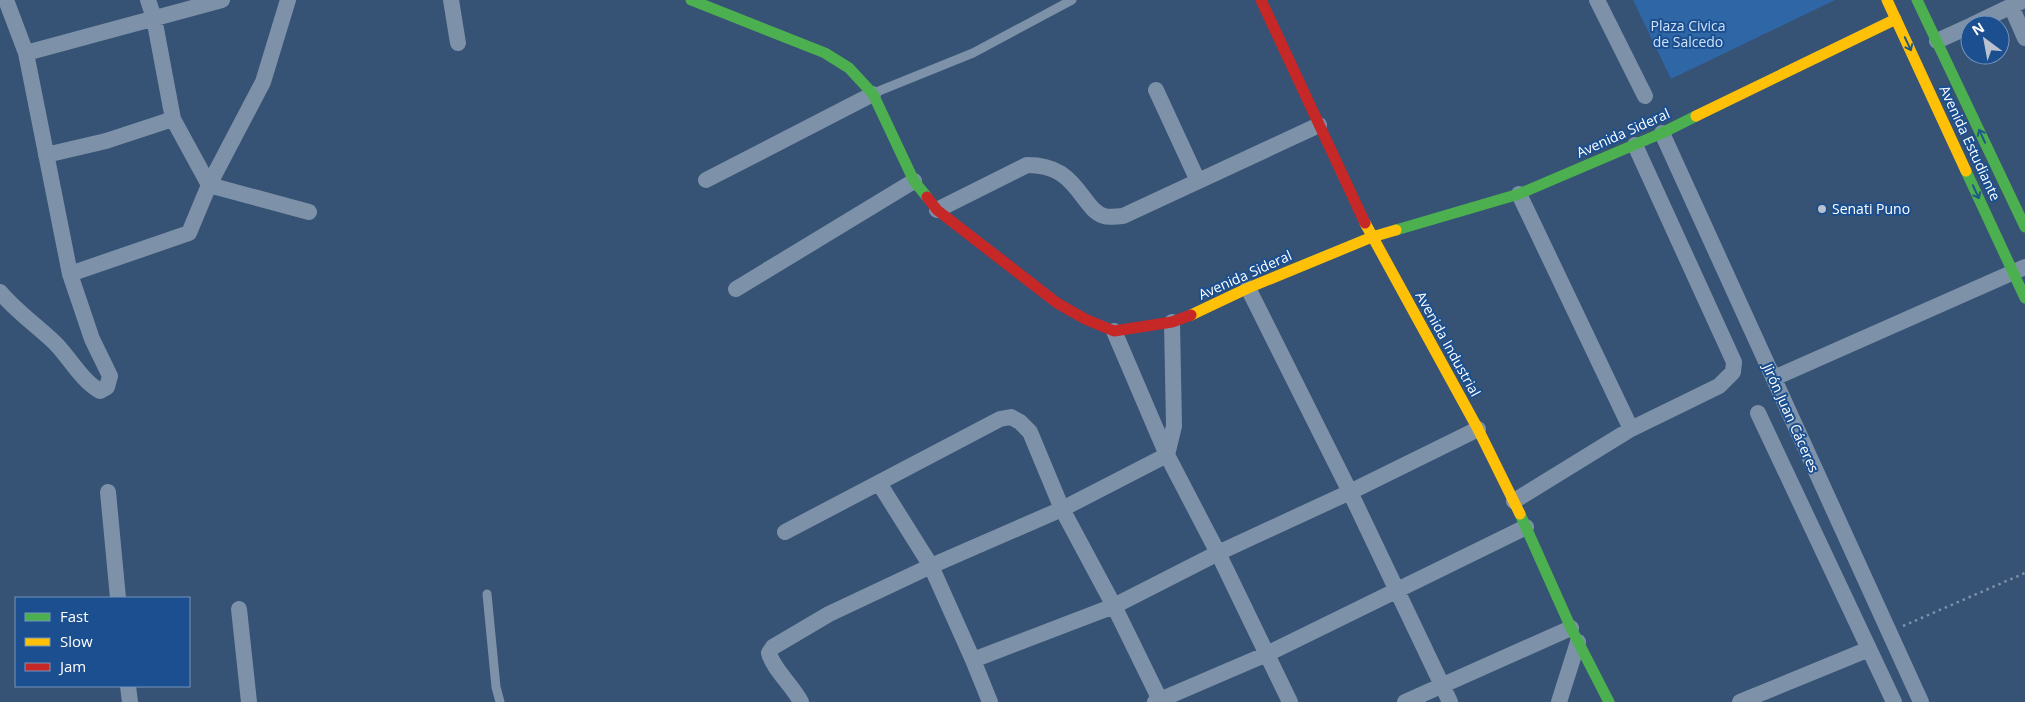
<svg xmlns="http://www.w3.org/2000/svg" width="2025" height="702" viewBox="0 0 2025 702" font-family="'Open Sans',sans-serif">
  <rect width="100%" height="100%" fill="#365274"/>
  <path fill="#2f66a5" d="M1633 0H1835L1671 79Z"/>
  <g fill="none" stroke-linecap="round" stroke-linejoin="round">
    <path stroke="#7d92a8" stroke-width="2.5" stroke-dasharray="2.5 4" stroke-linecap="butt" d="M1903 626 2025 573"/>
    <path stroke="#7d92a8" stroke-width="9" d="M874 93 973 53 1072 0
      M487 594 496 687 500 702"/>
    <path stroke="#7d92a8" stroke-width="16" d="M148 0 154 18 173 119 209 185 309 212
      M451 0 458 43
      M1597 0 1645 96
      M2011 6 2025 38
      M1972 25 2024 0
      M1937 41 1970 26
      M26 53 222 0
      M1156 90 1198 181
      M1662 133 1921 702
      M46 155 106 141 173 119
      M706 180 873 94
      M1519 194 1631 429
      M937 210 1027 165C1056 165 1068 176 1084 198 1090 206 1095 213 1104 216 1109 218 1117 216 1123 216L1319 125
      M70 274 189 233 209 185 263 82 288 0
      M1248 288 1350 492 1450 702
      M736 289 914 181
      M0 292C17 312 36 325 55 343 70 358 81 380 100 391L107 387 110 376 92 339 70 274 26 53 6 0
      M1114 331 1167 455 1218 553 1290 702
      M1774 378 2025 267
      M1758 413 1894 702
      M879 483 931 566 973 660 990 702
      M108 492 118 598
      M1514 501 1631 429 1719 386 1733 372 1734 362 1635 145
      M785 532 1000 419 1011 417 1020 422 1030 432 1062 509 1114 606 1161 702
      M239 609 249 702
      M973 660 1114 606 1218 553 1350 492 1478 429
      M128 686 130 702
      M801 702C793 686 773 669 769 653L773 647 829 614 931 566 1062 509 1167 455 1174 426 1172 322
      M1155 702 1267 654 1526 527
      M1405 702 1571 628
      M1559 702 1578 642
      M1740 702 1869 649"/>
    <path stroke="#4caf50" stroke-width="11" d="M691 0 825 53 849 68 873 94 914 181 927 197
      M1917 0 2025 227
      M1966 171 2025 298
      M1396 230 1519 194 1662 133 1696 116
      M1520 514 1571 628 1609 702"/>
    <path stroke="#ffc107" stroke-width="11" d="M1887 0 1966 171
      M1696 116 1896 19
      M1365 223 1478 429 1520 514
      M1191 315 1248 288 1372 237 1396 230"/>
    <path stroke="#c62828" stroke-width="11" d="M1261 0 1365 223
      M927 197 937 210 1057 303 1085 319 1114 331 1172 322 1191 315"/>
  </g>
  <defs><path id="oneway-shaft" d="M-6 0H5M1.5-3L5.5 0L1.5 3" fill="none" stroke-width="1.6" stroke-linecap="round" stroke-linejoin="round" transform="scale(1.25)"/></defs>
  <g stroke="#205989">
    <use href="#oneway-shaft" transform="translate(1908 44) rotate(65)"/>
    <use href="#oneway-shaft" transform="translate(1982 136) rotate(-115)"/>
    <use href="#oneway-shaft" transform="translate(1976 192) rotate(65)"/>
  </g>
  <circle fill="#b9c2ce" stroke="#1b4f8f" stroke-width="2" cx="1822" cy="209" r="5"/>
  <g text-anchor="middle" stroke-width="4" stroke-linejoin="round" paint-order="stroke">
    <g font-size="14" fill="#cfe3fa" stroke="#1b4f8f">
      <text x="1688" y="31">Plaza Civica<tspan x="1688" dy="16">de Salcedo</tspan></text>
    </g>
    <g font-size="14" fill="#fff" stroke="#1b4f8f">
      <text transform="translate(1623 133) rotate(-24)" y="5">Avenida Sideral</text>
      <text transform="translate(1970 143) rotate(65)" y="5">Avenida Estudiante</text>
      <text transform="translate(1245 275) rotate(-24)" y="5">Avenida Sideral</text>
      <text transform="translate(1448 344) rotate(61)" y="5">Avenida Industrial</text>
      <text transform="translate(1791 418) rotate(66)" y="5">Jirón Juan Cáceres</text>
    </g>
    <g font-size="14" fill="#fff" stroke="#1b4f8f" text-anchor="start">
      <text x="1832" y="214">Senati Puno</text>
    </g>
  </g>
  <rect x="15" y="597" width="175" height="90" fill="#1b4f8f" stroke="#7695bc"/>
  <rect x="25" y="613" width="25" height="8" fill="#4caf50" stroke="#7695bc"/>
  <text x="60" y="622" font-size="15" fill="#ffffff">Fast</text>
  <rect x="25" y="638" width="25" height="8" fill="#ffc107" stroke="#7695bc"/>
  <text x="60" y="647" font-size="15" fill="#ffffff">Slow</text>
  <rect x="25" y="663" width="25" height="8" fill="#c62828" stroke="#7695bc"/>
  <text x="60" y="672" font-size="15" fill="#ffffff">Jam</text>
  <g transform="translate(1985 40) rotate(328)"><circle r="24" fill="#1b4f8f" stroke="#7695bc"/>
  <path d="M0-4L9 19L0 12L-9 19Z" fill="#b9c2ce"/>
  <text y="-8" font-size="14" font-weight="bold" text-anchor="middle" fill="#ffffff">N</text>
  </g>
</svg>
